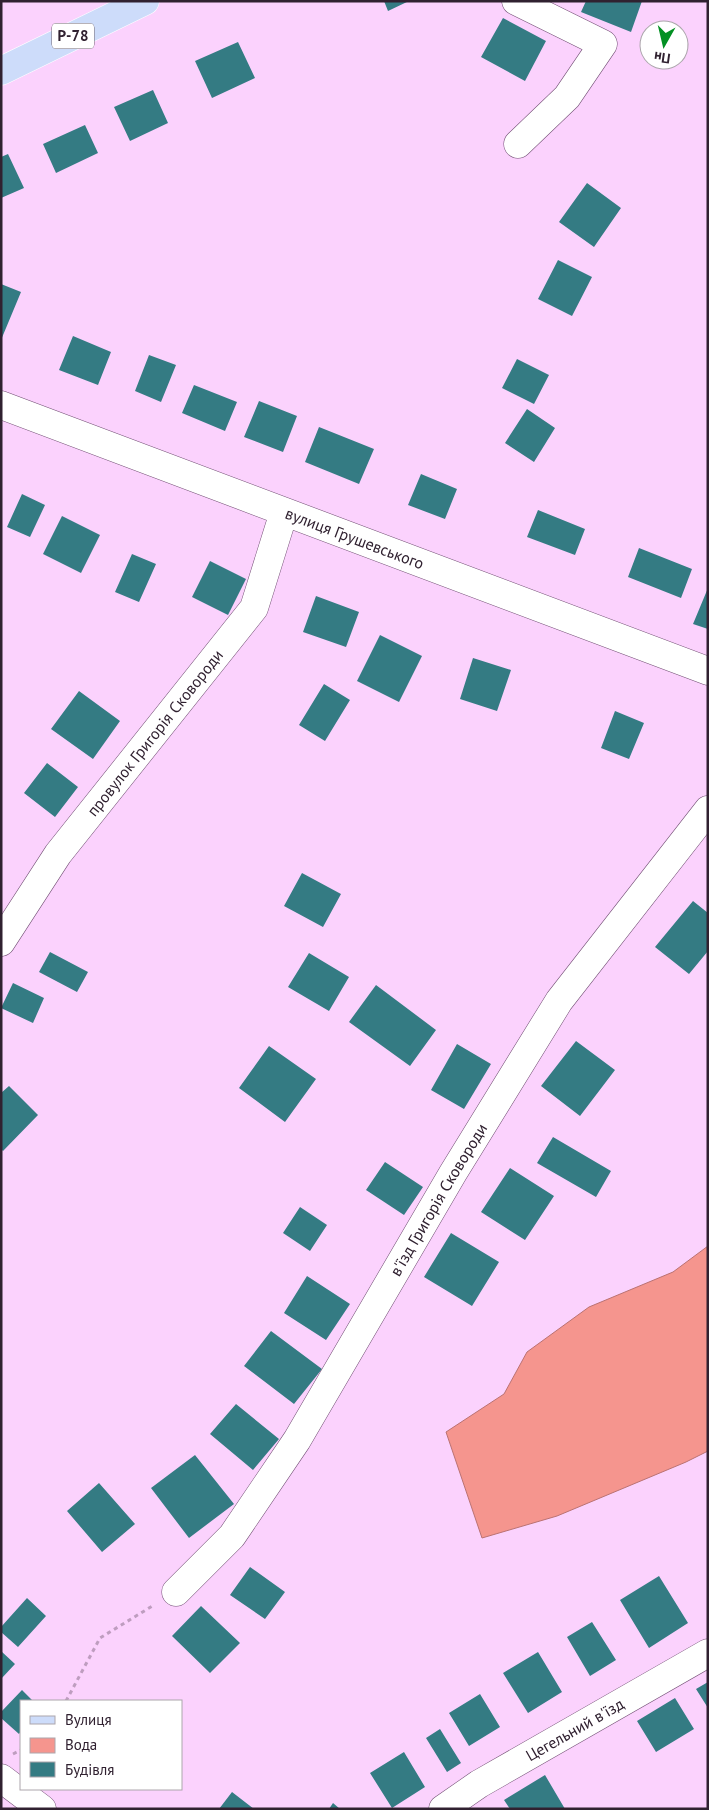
<svg xmlns="http://www.w3.org/2000/svg" width="709" height="1810" viewBox="0 0 709 1810" font-family="'PT Sans',sans-serif">
  <rect width="100%" height="100%" fill="#fbd2fd"/>
  <path fill="#f5958e" stroke="#ba7272" d="M708 1246V1451L686 1462 557 1516 482 1538 446 1432 504 1394 527 1352 589 1307 673 1272Z"/>
  <path fill="#347b83" d="M384 1H409L388 11Z
    M586 1H642L631 32 581 12Z
    M503 18 546 41 525 81 481 57Z
    M238 42 255 78 212 98 195 61Z
    M153 90 168 123 130 141 114 107Z
    M85 125 98 153 56 173 43 144Z
    M8 154 24 188 1 198V157Z
    M587 183 621 208 594 247 559 222Z
    M558 260 592 277 572 316 538 299Z
    M1 284 21 292 1 340Z
    M73 336 111 352 98 385 59 370Z
    M149 355 176 365 161 402 135 391Z
    M517 359 549 375 534 404 502 388Z
    M194 385 237 402 225 431 182 413Z
    M259 401 297 416 283 452 244 437Z
    M527 409 555 428 534 462 505 443Z
    M319 427 374 449 359 484 305 462Z
    M421 474 457 489 445 519 408 505Z
    M22 494 45 505 30 537 7 527Z
    M538 510 585 529 575 555 527 537Z
    M62 516 100 535 81 573 43 554Z
    M639 548 692 569 681 598 628 577Z
    M132 554 156 564 139 602 115 592Z
    M210 561 246 579 228 615 192 597Z
    M708 588V629L693 624Z
    M316 596 359 612 346 647 303 632Z
    M380 635 422 656 399 702 357 681Z
    M473 658 511 670 497 711 460 699Z
    M324 684 350 700 325 741 299 725Z
    M79 691 120 721 93 759 51 729Z
    M615 711 644 723 629 759 601 748Z
    M47 763 78 787 55 817 24 793Z
    M302 873 341 894 323 927 284 906Z
    M693 901 708 913V951L689 974 655 947Z
    M50 952 88 972 77 992 39 972Z
    M309 953 349 977 329 1011 288 987Z
    M13 983 44 998 33 1023 1 1008Z
    M376 985 436 1030 410 1066 349 1022Z
    M576 1041 615 1070 580 1116 541 1086Z
    M457 1044 491 1064 464 1109 431 1090Z
    M269 1046 316 1079 285 1122 239 1088Z
    M9 1086 38 1115 3 1151 1 1149V1093Z
    M553 1137 611 1171 596 1197 537 1163Z
    M385 1162 423 1187 404 1215 366 1190Z
    M510 1168 554 1196 525 1240 481 1212Z
    M300 1207 327 1225 310 1251 283 1233Z
    M451 1233 499 1262 472 1306 424 1277Z
    M307 1276 350 1304 326 1340 284 1313Z
    M271 1331 322 1369 294 1404 244 1366Z
    M236 1404 279 1439 253 1470 210 1434Z
    M195 1455 234 1504 189 1538 151 1488Z
    M99 1483 135 1524 102 1552 67 1511Z
    M250 1567 285 1592 265 1619 230 1595Z
    M659 1576 688 1623 649 1648 620 1600Z
    M27 1598 46 1616 18 1647 1 1632V1627Z
    M201 1606 240 1643 210 1673 172 1636Z
    M592 1622 616 1660 590 1676 567 1637Z
    M1 1651 15 1664 1 1679Z
    M538 1652 562 1692 528 1713 503 1673Z
    M708 1682V1708L696 1689Z
    M22 1690 33 1701H21V1731L19 1734 1 1718V1712Z
    M480 1694 500 1727 469 1746 449 1713Z
    M675 1698 694 1729 656 1752 637 1721Z
    M440 1729 461 1763 447 1772 426 1738Z
    M404 1752 425 1787 392 1808 370 1773Z
    M545 1775 565 1809H510L504 1800Z
    M232 1792 254 1809H219Z
    M333 1803 340 1809H329Z"/>
  <g fill="none" stroke-linecap="round" stroke-linejoin="round">
    <g stroke="#714e73" stroke-width="29">
      <g id="minor">
        <path d="M516 1 603 44 567 97 518 144"/>
        <path id="s1" d="M1 405 708 671"/>
        <path id="s2" d="M1 942 58 854 254 608 284 512"/>
        <path id="s3" d="M176 1592 232 1536 297 1440 453 1173 559 1001 708 810"/>
        <path d="M1 1778 42 1809"/>
        <path id="s4" d="M443 1809 479 1784 708 1653"/>
      </g>
    </g>
    <g stroke="#fff" stroke-width="29">
      <path id="primary" d="M1 71 145 1"/>
    </g>
    <path stroke="#be9dbf" stroke-width="3" stroke-dasharray="4 4" stroke-linecap="butt" d="M66 1701 100 1638 154 1605
      M13 1754 21 1750"/>
    <use href="#minor" stroke="#fff" stroke-width="28"/>
    <use href="#primary" stroke="#cddcfa" stroke-width="28"/>
  </g>
  <g text-anchor="middle" stroke-width="4" stroke-linejoin="round" paint-order="stroke">
    <rect fill="#fff" stroke="#6e646e" stroke-width="1" x="52" y="23.5" width="42" height="25" rx="4"/>
    <g font-size="15" font-weight="bold" fill="#302130">
      <text x="73" y="41">Р-78</text>
    </g>
    <g font-size="16" fill="#302130" stroke="#fff">
      <text dy="6" stroke="none"><textPath href="#s1" startOffset="378">вулиця Грушевського</textPath></text>
      <text dy="6" stroke="none"><textPath href="#s2" startOffset="260">провулок Григорія Сковороди</textPath></text>
      <text dy="6" stroke="none"><textPath href="#s3" startOffset="474">в'їзд Григорія Сковороди</textPath></text>
      <text dy="6" stroke="none"><textPath href="#s4" startOffset="154">Цегельний в'їзд</textPath></text>
    </g>
  </g>
  <rect width="709" height="1810" fill="none" stroke="#302130" stroke-width="5"/>
  <rect x="20" y="1700" width="162" height="90" fill="#ffffff" stroke="#aca6ac"/>
  <rect x="30" y="1716" width="25" height="8" fill="#cddcfa" stroke="#aca6ac"/>
  <text x="65" y="1725" font-size="15" fill="#302130">Вулиця</text>
  <rect x="30" y="1738" width="25" height="15" fill="#f5958e" stroke="#aca6ac"/>
  <text x="65" y="1750" font-size="15" fill="#302130">Вода</text>
  <rect x="30" y="1762" width="25" height="15" fill="#347b83" stroke="#aca6ac"/>
  <text x="65" y="1775" font-size="15" fill="#302130">Будівля</text>
  <g transform="translate(664 45) rotate(188)"><circle r="24" fill="#ffffff" stroke="#aca6ac"/>
  <path d="M0-4L9 19L0 12L-9 19Z" fill="#039023"/>
  <text y="-8" font-size="14" font-weight="bold" text-anchor="middle" fill="#302130">Пн</text>
  </g>
</svg>
